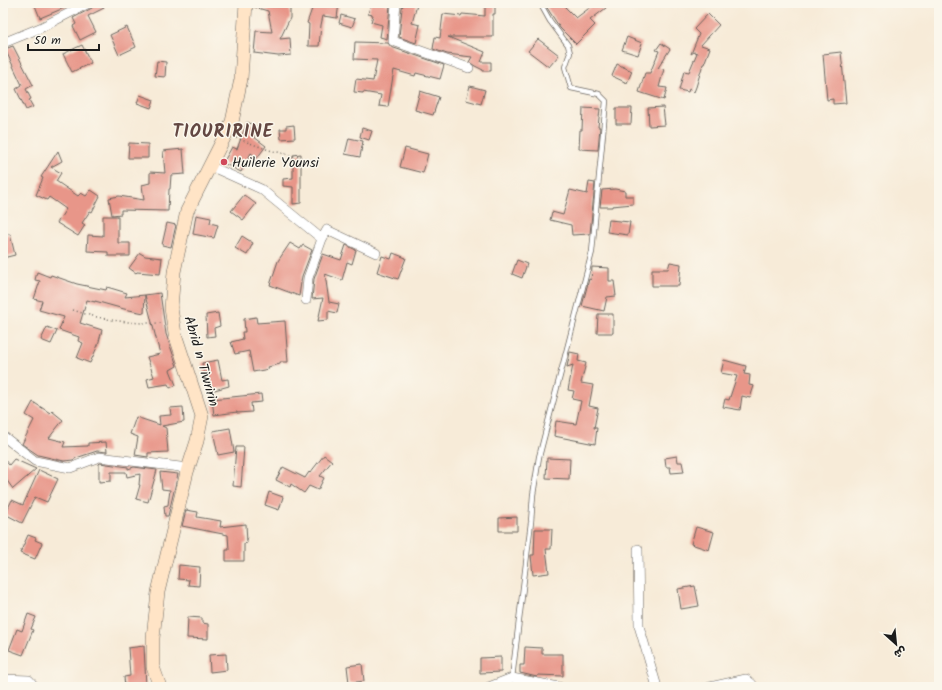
<svg xmlns="http://www.w3.org/2000/svg" width="942" height="690" viewBox="0 0 942 690" font-family="Kalam,'Playpen Sans Arabic',sans-serif">
  <rect width="100%" height="100%" fill="#fbf7ec"/>
  <filter id="ink" filterUnits="userSpaceOnUse"><feTurbulence type="fractalNoise" baseFrequency=".025" numOctaves="2"/><feDisplacementMap in="SourceGraphic" scale="8" xChannelSelector="R" yChannelSelector="G"/><feConvolveMatrix kernelMatrix="1 2 1 2 8 2 1 2 1" color-interpolation-filters="sRGB"/></filter>
  <filter id="wash" filterUnits="userSpaceOnUse"><feTurbulence type="fractalNoise" baseFrequency=".012" numOctaves="4" result="noise"/><feDisplacementMap in="SourceGraphic" scale="16" xChannelSelector="R" yChannelSelector="G"/><feGaussianBlur stdDeviation="0.9" result="paint"/><feColorMatrix in="noise" values="0 0 0 0 0 0 0 0 0 0 0 0 0 0 0 0 0 1.4 0 .05"/><feComposite in="paint" operator="in"/></filter>
  <g filter="url(#wash)">
    <rect width="100%" height="100%" fill="#f7ebd8"/>
    <g id="blocks">
      <path fill="#e89689" d="M34 3H76L40 18Z
        M95 3H101L104 8 88 16 96 32 80 40 73 26 76 24 73 18 92 8Z
        M254 3 290 4V18L280 39 290 38 291 55 278 56 254 53 256 31 272 32 268 11 254 7Z
        M314 3H339L337 18 323 16 321 25 319 46H308L309 24 307 23Z
        M371 3H383L390 5 387 39 380 37 382 25 371 22 373 15 368 14Z
        M404 3 417 5 412 23 420 25 416 43 399 37 402 8Z
        M485 3H495V14H493V37H448L485 52 481 62H491V71H483V70L475 66 469 62 472 57 447 54 433 49 435 37 440 38 443 14 461 16 462 14 485 16Z
        M544 3H569L565 7 576 18 596 3H603L606 8 590 20 595 25 576 44 560 28Z
        M708 14 719 25 701 45 710 48 704 64H703L696 87 694 92 689 89 688 92 679 90 684 71 689 72 697 53 694 52 691 54 699 34 694 29Z
        M341 15 355 19 352 27 339 23Z
        M127 27 136 47 119 55 110 35Z
        M627 37 642 43 638 55 622 50Z
        M538 39 559 55 549 67 528 51Z
        M355 42 388 43 391 47 444 65 440 79 416 73 415 76 394 70 388 107 379 106 381 95 363 92V93L354 92 356 79 373 81 377 60 354 59Z
        M661 43 670 49 658 68 664 69 659 87 667 88 664 100 639 92 645 73H650L659 51 656 50Z
        M82 45 91 63 72 72 63 54Z
        M13 46 33 85 26 89 31 99 29 100 33 107 26 110 16 89 22 85 5 49Z
        M841 52 846 103 833 104V99L827 100 823 54Z
        M157 61 166 62 165 77 155 76Z
        M617 64 632 71 627 83 612 76Z
        M470 86 485 90 481 104 466 100Z
        M420 91 439 97 433 115 415 110Z
        M140 95 154 100 151 108 137 103Z
        M663 107 665 125 649 126 648 108Z
        M583 108 600 109 598 127H600L598 150 579 149 580 130H582Z
        M616 108H632L631 124H616Z
        M247 122 258 127 254 137 266 146 257 158 251 153 241 172 223 163 232 147 237 149Z
        M294 125 295 138 281 139 280 129H286V126Z
        M362 128 372 131 369 140 360 137Z
        M349 138 363 141 360 157 345 154Z
        M129 143 148 144V158H128Z
        M405 148 428 154 423 173 400 167Z
        M183 149 185 174 171 175 170 189H169L168 211 121 210V214L112 215 109 198 119 196 144 200 142 185 150 183V172L165 173 163 151Z
        M58 151 62 161 51 167 61 173 56 181 78 196 81 193 86 196 91 190 100 196 92 212 90 211 82 223 85 225 78 236 57 223 66 209 49 197 47 200 36 195 43 178 41 177Z
        M301 154V203L293 204V187L283 186V179L293 178V155Z
        M589 182 595 183 590 234 572 235 571 225 550 220 552 212 563 215 570 190 587 194Z
        M615 189 625 191V196H633V204L612 206V207H600L602 190Z
        M244 195 256 204 243 220 231 211Z
        M196 215 211 218 210 223 218 225 214 238 193 234Z
        M103 216H118V243H130V256H108V252L87 251 88 235 103 236Z
        M609 220 630 222 628 235 607 232Z
        M167 223 176 225 171 247 162 245Z
        M10 234 15 255 3 258V235Z
        M242 236 253 243 247 255 235 248Z
        M290 243 300 249 303 245 312 250 302 276 299 296 270 285 278 261Z
        M346 245 356 250 352 264 347 262 342 280 325 274 329 302 339 304 337 313 328 311V320L318 321 323 298 312 299 314 279 323 254 341 260Z
        M140 253 145 256 162 258 160 274 137 272 136 273 129 268Z
        M393 253 406 258 398 279 377 272 382 256 391 259Z
        M517 260 527 264 522 278 512 274Z
        M670 262 681 264 679 286H652V269H668Z
        M592 267 609 268V281H614L616 296 607 297 604 311 582 306 589 279 591 280Z
        M37 272 50 277 51 275 77 284 106 290 107 287 127 293 125 297 145 295 144 313 124 309 95 301V302L87 300 80 323 102 330 98 345 90 363 77 358 83 343 78 341 79 337 59 330 64 317 39 310 42 301 34 299 40 281 35 280Z
        M160 293 166 334 177 366 170 370 176 385 170 388 168 384 149 387 147 379 154 377 147 357 160 354 145 295Z
        M218 313 220 326 214 328 215 336 207 337 206 315Z
        M598 314H613V333H597Z
        M256 317 257 323 285 321 288 362H280V364L268 367 269 369 253 372 249 351 235 354 231 342 243 339 242 332H245L244 319Z
        M47 327 57 331 51 344 41 340Z
        M570 352 579 354 578 361 586 363 581 383 593 385 589 406 598 408 594 428H597L595 444 554 436 556 421 576 424 581 401 572 399 574 391 568 390 573 365 567 367Z
        M218 360 222 380 228 379 229 386 211 391 208 373H204L202 363Z
        M724 360 746 366 744 374 750 375 749 385 754 386 750 398 742 396 740 410 723 407 725 399 729 400 737 376 721 373Z
        M261 394 262 402 251 403 252 412 237 413V412L214 415 212 399Z
        M33 402 50 413 52 411 63 420 49 438 65 442 63 447 88 446V443L106 442 107 452 97 451 76 458 73 460 64 461 38 455 22 444 34 420 26 415Z
        M183 407 184 422 162 426 166 428 168 452 148 453V457L135 455 138 437 130 434 136 417 160 425 159 416 171 415 170 408Z
        M230 428 234 452 218 455 213 431Z
        M236 447H244L241 487 233 486Z
        M324 455 332 461 320 476 324 478 318 490 309 486 304 493 291 484 290 487 276 480 283 467 305 478 309 472 310 473Z
        M677 456 678 462H682L684 472 671 473 670 467H666L665 458Z
        M3 458 9 465 14 459 36 469 13 489 3 475Z
        M547 458 570 459 569 479 546 478Z
        M100 463 128 467V469L134 467 157 470 148 502 136 499 140 485H139L140 474 127 477 126 472H111V481L99 482V464Z
        M39 470 58 479 47 502 35 497 22 523 5 514 12 500 23 505Z
        M160 472 178 474 168 516H165L164 506 168 505 170 490 162 489Z
        M269 492 283 497 279 510 265 505Z
        M186 510 198 512 197 517 221 521 220 527 246 524 247 543 244 544V561H226V550H229L228 535 182 526Z
        M517 517V531H499V518Z
        M696 527 714 532 709 550 691 544Z
        M535 529H552L551 549H546L549 573 533 575 531 555H534Z
        M28 535 36 538 35 540 42 543 35 559 20 553Z
        M179 565 200 567 199 586 188 585 189 580 178 579Z
        M695 586 699 606 681 609 678 589Z
        M28 614 36 617 31 629 33 630 23 655 9 650 17 629 22 631Z
        M188 617 202 618V623L208 624V639L187 638Z
        M144 646 146 687H125L124 677 130 676 128 648Z
        M525 647 542 648V654H563V676L538 675 537 677 520 673V665H524Z
        M226 654 227 670 210 672 209 655Z
        M501 657V672L480 673V658Z
        M362 664 364 681 349 683 347 666Z"/>
    </g>
  </g>
  <g filter="url(#ink)">
    <use href="#blocks" fill-opacity="0" stroke="#69645e" stroke-width="1"/>
    <g fill="none" stroke-linecap="round" stroke-linejoin="round">
      <g stroke="#69645e" stroke-width="6">
        <path id="lane" d="M512 678 531 522 533 495 539 457 592 252 606 101 599 94 571 88 565 67 570 53 568 45 550 21 540 3"/>
      </g>
      <g stroke="#69645e" stroke-width="10">
        <path id="street" d="M396 3 393 41 469 68
          M3 43 40 28 89 3
          M210 166 261 189 322 239 308 278 306 300
          M322 239 327 230 376 253
          M3 436 35 461 70 468 99 457 180 467 187 472
          M638 549 639 626 657 687
          M3 679 29 680 35 687
          M489 687 512 678 559 687
          M710 687 746 679 752 684V687"/>
      </g>
      <g stroke="#69645e" stroke-width="14">
        <path id="secondary" d="M160 687 153 667V638L158 592 187 472 197 441 202 416 175 334 171 308 174 272 187 211 232 122 241 79 246 3"/>
      </g>
      <path stroke="#69645e" stroke-width="1.5" stroke-dasharray="1 3" stroke-linecap="butt" d="M236 138 269 150 298 157
        M73 310C101 320 132 324 161 323"/>
      <use href="#lane" stroke="#fff" stroke-width="4.5"/>
      <use href="#street" stroke="#fff" stroke-width="9"/>
      <use href="#secondary" stroke="#ffe4c6" stroke-width="13"/>
    </g>
  </g>
  <circle fill="#d1495b" stroke="#fbf7ec" stroke-width="1.5" cx="224" cy="162" r="4"/>
  <g text-anchor="middle" stroke-width="3" stroke-linejoin="round" paint-order="stroke">
    <g font-size="14" fill="#1c1c1c" stroke="#fbf7ec" text-anchor="start">
      <text x="232" y="167">Huilerie Younsi</text>
    </g>
    <g font-size="14" fill="#1c1c1c" stroke="#fbf7ec">
      <text transform="translate(202 361) rotate(74)" y="5">Abrid n Tiwririn</text>
    </g>
    <g font-size="18" font-weight="bold" letter-spacing="1" fill="#634742" stroke="#fbf7ec">
      <text x="223" y="137">TIOURIRINE</text>
    </g>
  </g>
  <rect width="942" height="690" fill="none" stroke="#fbf7ec" stroke-width="16"/>
  <g transform="translate(896 644) rotate(153)" stroke="#fbf7ec" stroke-width="3" paint-order="stroke">
  <path d="M0-3L7 15L0 10L-7 15Z" fill="#1c1c1c"/>
  <text y="-6" font-size="11" font-weight="bold" text-anchor="middle" fill="#1c1c1c">ش</text>
  </g>
  <path d="M28 44v6h71v-6" fill="none" stroke="#1c1c1c" stroke-width="2"/>
  <text x="34" y="44" font-size="12" fill="#1c1c1c" stroke="#fbf7ec" stroke-width="3" paint-order="stroke">50 m</text>
</svg>
